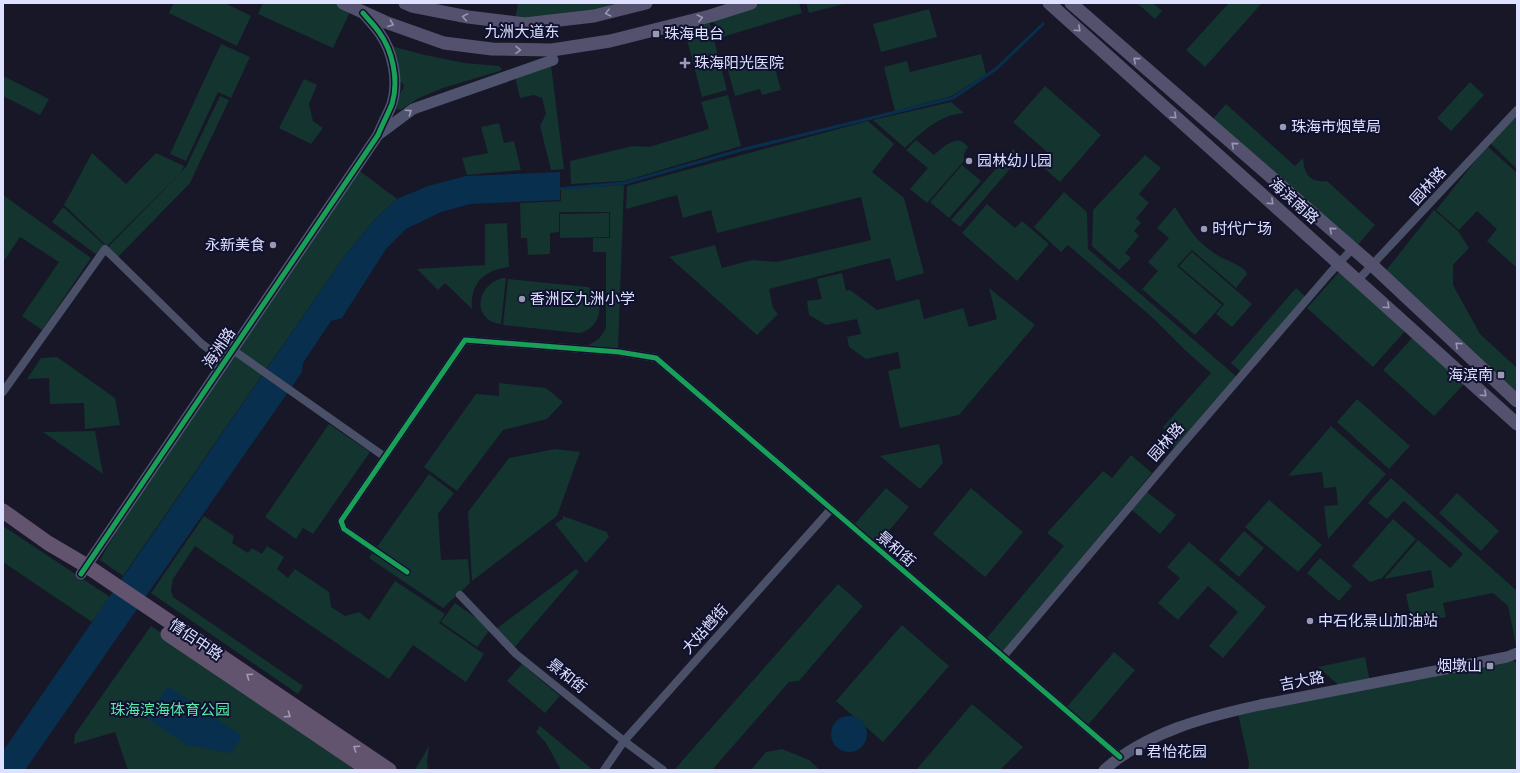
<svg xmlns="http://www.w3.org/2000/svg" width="1520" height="773" viewBox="0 0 1520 773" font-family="Signika,'Noto Sans SC',sans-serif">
  <rect width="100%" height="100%" fill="#171728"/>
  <path fill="#13342f" d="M174 3H225L251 16 237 46 169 13Z
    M263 3H334L351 10 333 48 258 14Z
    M518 3H633L594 13 515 20Z
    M763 3H799L802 13 719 38 713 18Z
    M806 3H848L809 13Z
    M1137 3H1153L1162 11 1155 19Z
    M1229 3H1262L1205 67 1186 50Z
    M929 9 937 37 881 52 873 24Z
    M709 21 727 90 702 97 684 28Z
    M221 44 250 57 231 98 218 92 186 161 170 154Z
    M391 46 425 55 464 63 499 66 502 69 500 71 443 88 419 98 400 110 397 109 400 93 403 89 404 85 400 81 397 57Z
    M771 54 781 90 762 95 760 89 735 96 727 67Z
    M981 54 986 74 952 96 895 111 884 67 907 61 910 72Z
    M551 65 564 169 551 170 540 126 546 114 542 98 534 95 520 98 515 77Z
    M3 76 49 99 40 115 3 96Z
    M304 79 317 85 309 104 313 121 323 128 311 144 279 128Z
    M1470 82 1484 95 1451 131 1437 118Z
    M1045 86 1101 135 1060 182 1037 162 1046 151 1013 122Z
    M728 95 741 146 624 181 571 184 570 161 633 146 649 147 709 129 701 102Z
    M220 96 229 100 190 183 118 257 108 247 186 167Z
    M951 102 964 113C939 115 922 132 905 148L873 120Z
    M1226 104 1295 166 1303 158C1304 174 1310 183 1327 181L1375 225 1355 248 1211 121Z
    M1517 114V169L1489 142Z
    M868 121 894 144 872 172 904 198 924 273 896 281 890 258 769 289 773 308 778 314 757 335 669 257 715 245 722 268 752 260 777 262 871 240 861 197 717 233 711 210 683 218 677 195 626 209 627 186Z
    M499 123 504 143 514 141 521 170 467 175 462 158 488 153 481 127Z
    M916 140 934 155C940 150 952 138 960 141 963 141 966 145 968 147L964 154V161L927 203 910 189 928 168 906 150Z
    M1487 146 1517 173V268L1487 241 1497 229 1477 211 1459 230 1436 210Z
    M1013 149 1021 156 960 227 951 220Z
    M92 153 126 184 156 153 184 166 181 172 107 246 64 205Z
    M1145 155 1161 168 1139 194 1149 203 1136 218 1141 223 1134 231 1139 236 1125 253 1131 258 1119 270 1092 246 1093 210Z
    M962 165 981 181 949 218 930 202Z
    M356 168 397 199 375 219 344 257 123 576 100 560 151 470Z
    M624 185 618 350 589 348 590 344C599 340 602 336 606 327V252H593V238H610V212H559V232L550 233V254L528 255 527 238H521L520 203 561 201V189Z
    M1064 192 1087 212 1088 249 1237 377 1174 448 1163 427 1211 373 1186 351 1153 318 1068 245 1061 252 1034 227Z
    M3 195 91 258 42 330 22 316 59 262 20 237 3 262Z
    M987 204 1015 228 1022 221 1049 244 1017 281 962 233Z
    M63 207 104 245 97 255 52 222Z
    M1175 207C1189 229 1196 242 1219 256 1226 261 1244 265 1247 274L1236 288 1192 250 1177 266 1222 305 1195 335 1142 289 1158 271 1148 262 1169 238 1157 228Z
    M1434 210 1458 231 1469 248 1453 265V285L1480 334 1517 368V398L1384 273Z
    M609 213V237L560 238V214Z
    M507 223 509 267C484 270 470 283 472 309L445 283 438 290 417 269 485 265V224Z
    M1192 252 1252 304 1232 327 1216 314 1224 304 1179 266Z
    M1340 271 1406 330 1373 367 1307 308Z
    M842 273 846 291 850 290 877 310 919 299 924 319 963 308 969 327 997 319 989 288 1035 325 959 415 900 428 888 371 901 368 898 352 866 359 849 347 847 337 861 334 857 319 826 325 809 315 807 301 822 299 817 279Z
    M502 278H506L501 324C472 321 475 286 502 278Z
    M508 279 588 287C607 298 602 330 578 333L503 325Z
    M1296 288 1306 297 1241 372 1231 363Z
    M1413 337 1465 383 1434 416 1383 370Z
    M57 357 115 398 120 425 85 429 84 403 50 404 49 378 27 379 41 358Z
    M499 383 546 388 563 402 547 419 503 430 457 491 424 467 476 394 499 396Z
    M1357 399 1410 446 1389 469 1337 422Z
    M329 424 370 452 313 534 303 528 296 539 265 517Z
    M1331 426 1386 474 1328 539 1324 506 1338 505 1336 487 1324 488 1322 472 1288 476Z
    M95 431 103 474 43 432Z
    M939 444 943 463 920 489 880 456Z
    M555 449 580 452 557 516 472 581 468 512 509 458Z
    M1131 455 1152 473 1002 653 986 639 1064 546 1047 533 1103 471 1112 478Z
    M429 474 454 493 438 514 441 560 468 559 470 583 443 608 369 558Z
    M1391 478 1517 591V650L1508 606 1493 593 1443 603 1446 617 1412 624 1406 594 1434 587 1431 570 1384 579 1418 540 1450 568 1463 554 1404 501 1387 519 1368 503Z
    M886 488 909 507 876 546 853 526Z
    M971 488 1023 532 985 577 933 534Z
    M1147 492 1176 515 1160 534 1132 510Z
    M1457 493 1499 531 1481 551 1439 513Z
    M1269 500 1322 545 1298 572 1245 527Z
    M204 516 234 536 232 543 248 553 252 548 262 554 267 546 284 557 277 569 288 578 295 569 329 592 331 607 345 616 359 612 369 620 395 581 445 614 439 623 484 654 466 682 413 645 389 679 195 546 173 579 171 590 173 597 303 686 298 694 151 593Z
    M563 516 607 532 609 537 586 563 555 524 563 519Z
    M1393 519 1416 539 1382 578 1370 582 1352 566Z
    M3 526 110 597 92 622 3 562Z
    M1244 531 1264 548 1239 577 1219 560Z
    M1189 542 1266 607 1223 658 1209 646 1238 612 1208 586 1178 620 1158 603 1180 578 1167 567Z
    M1320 558 1352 586 1339 601 1307 573Z
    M576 569 579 572 514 648 496 629Z
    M838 584 863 606 799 681 789 682 712 770 675 769Z
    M455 603 491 628 477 647 441 622Z
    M902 625 949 666 883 742 836 701Z
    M151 626 364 770H128L115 732 74 744 75 734Z
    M1114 652 1135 670 1087 726 1066 708Z
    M1365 657 1370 682 1342 688 1318 667Z
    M1510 657 1517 664V770H1248L1249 763 1238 713Z
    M522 664 560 696 545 713 507 681Z
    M972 704 1023 747 1000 770H916Z
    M540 726 593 770H561L546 743 536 732Z
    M429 746 427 762 428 770H415Z
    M782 749 809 760 820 770H751L766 752Z"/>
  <path fill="#082f4d" d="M560 172V200L470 204 441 212 406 229 386 249 342 318 331 321 303 363 302 372 25 770H3V751L344 257 375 219 397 199 428 186 466 176Z
    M168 686 242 736 231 753 187 745 147 718Z
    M831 734a18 18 0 1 1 36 0a18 18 0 1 1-36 0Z"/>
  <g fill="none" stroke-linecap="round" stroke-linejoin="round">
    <path stroke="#082f4d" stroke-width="3" d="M557 189 625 183 741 150 953 98 996 69 1043 24"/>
    <path stroke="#4b5069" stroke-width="8" d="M1358 280 1517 110
      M233 350 385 457
      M3 392 105 249 202 344 225 361
      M407 572 344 529 341 521 465 340 619 352 656 358 1120 757
      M460 595 516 654 624 741 663 770
      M1003 657 1175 453 1329 274 1353 248
      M604 770 624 741 831 509"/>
    <path stroke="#4f536e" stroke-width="11" d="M378 135 413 109 553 60
      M81 574 378 135C382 125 388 114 392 104 399 81 393 51 379 32 374 25 368 19 363 13
      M1104 770C1147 732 1205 717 1260 705L1507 657 1517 653"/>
    <path stroke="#54516e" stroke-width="13" d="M343 3 385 22 444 43 492 49 552 50 610 41 710 16 751 3
      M405 3 412 6 468 17 525 24 594 16 646 3
      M1049 3 1517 424
      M1071 3 1372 265 1517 401"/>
    <path stroke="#62536f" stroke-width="15" d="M3 511 48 543 87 566 389 770
      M168 634 369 770"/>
    <g stroke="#10112f" stroke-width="8">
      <path id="cycleway" d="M407 572 344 529 341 521 465 340 619 352 656 358 1120 757
        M81 574 378 135C382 125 388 114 392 104 399 81 393 51 379 32 374 25 368 19 363 13"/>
    </g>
    <use href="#cycleway" stroke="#1a9f57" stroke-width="5"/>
  </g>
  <defs><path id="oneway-chevron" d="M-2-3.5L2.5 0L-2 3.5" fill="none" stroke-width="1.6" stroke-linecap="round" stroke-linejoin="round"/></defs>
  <g stroke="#9898b6">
    <use href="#oneway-chevron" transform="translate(608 13) rotate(166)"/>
    <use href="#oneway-chevron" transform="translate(465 17) rotate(-170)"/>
    <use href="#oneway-chevron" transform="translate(700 18) rotate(-14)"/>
    <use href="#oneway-chevron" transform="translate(391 24) rotate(20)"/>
    <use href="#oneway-chevron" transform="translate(1078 29) rotate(42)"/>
    <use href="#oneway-chevron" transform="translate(518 50) rotate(1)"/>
    <use href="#oneway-chevron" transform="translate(1136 60) rotate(-139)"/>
    <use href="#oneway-chevron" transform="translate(1174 116) rotate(42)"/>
    <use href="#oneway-chevron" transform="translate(1234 145) rotate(-139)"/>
    <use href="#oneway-chevron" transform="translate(1271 202) rotate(42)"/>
    <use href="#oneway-chevron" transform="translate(1332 230) rotate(-139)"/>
    <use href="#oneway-chevron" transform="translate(1387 306) rotate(42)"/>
    <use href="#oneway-chevron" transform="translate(1458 345) rotate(-137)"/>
    <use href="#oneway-chevron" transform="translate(1484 394) rotate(42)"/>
  </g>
  <use stroke="#969ab6" href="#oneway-chevron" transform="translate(409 112) rotate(-34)"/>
  <g stroke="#a09ab7">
    <use href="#oneway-chevron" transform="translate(249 676) rotate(-146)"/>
    <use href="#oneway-chevron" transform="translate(288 715) rotate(34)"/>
    <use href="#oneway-chevron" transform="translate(356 748) rotate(-146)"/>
  </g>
  <g fill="#989ab4" stroke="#10112f" stroke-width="1.5">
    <rect x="652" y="30" width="8" height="8" rx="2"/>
    <path d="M683 57h4v4h4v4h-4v4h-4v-4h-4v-4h4z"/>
    <circle cx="1283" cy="127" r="4"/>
    <circle cx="969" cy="161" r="4"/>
    <circle cx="1204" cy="229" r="4"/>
    <circle cx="273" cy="245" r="4"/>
    <circle cx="522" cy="299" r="4"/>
    <rect x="1497" y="371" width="8" height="8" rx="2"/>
    <circle cx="1310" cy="621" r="4"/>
    <rect x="1486" y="662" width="8" height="8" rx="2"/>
    <rect x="1135" y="748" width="8" height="8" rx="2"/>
  </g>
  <g text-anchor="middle" stroke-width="4" stroke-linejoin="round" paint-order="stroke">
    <g font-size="15" fill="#dde0ff" stroke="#10112f">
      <text x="522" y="37">九洲大道东</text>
      <text transform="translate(1428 186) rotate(-48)" y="5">园林路</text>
      <text transform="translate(1294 201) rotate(42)" y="5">海滨南路</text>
      <text transform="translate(219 348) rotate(-56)" y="5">海洲路</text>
      <text transform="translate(1166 442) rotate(-49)" y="5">园林路</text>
      <text transform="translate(896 549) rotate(41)" y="5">景和街</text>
      <text transform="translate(705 629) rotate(-48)" y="5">大姑乸街</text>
      <text transform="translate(196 640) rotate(34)" y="5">情侣中路</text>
      <text transform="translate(567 676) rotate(39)" y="5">景和街</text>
      <text transform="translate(1302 681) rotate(-11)" y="5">吉大路</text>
    </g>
    <g font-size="15" fill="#dde0ff" stroke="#10112f" text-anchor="start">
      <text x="664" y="39">珠海电台</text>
      <text x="694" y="68">珠海阳光医院</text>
      <text x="1291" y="132">珠海市烟草局</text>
      <text x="977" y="166">园林幼儿园</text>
      <text x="1212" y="234">时代广场</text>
      <text x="265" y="250" text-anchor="end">永新美食</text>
      <text x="530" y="304">香洲区九洲小学</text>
      <text x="1493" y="380" text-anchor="end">海滨南</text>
      <text x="1318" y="626">中石化景山加油站</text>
      <text x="1482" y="671" text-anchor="end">烟墩山</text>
      <text x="1147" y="757">君怡花园</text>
    </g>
    <g font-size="15" fill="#5eeaab" stroke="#10112f">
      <text x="170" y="715">珠海滨海体育公园</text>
    </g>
  </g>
  <rect width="1520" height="773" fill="none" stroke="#dde0ff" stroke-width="8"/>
</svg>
